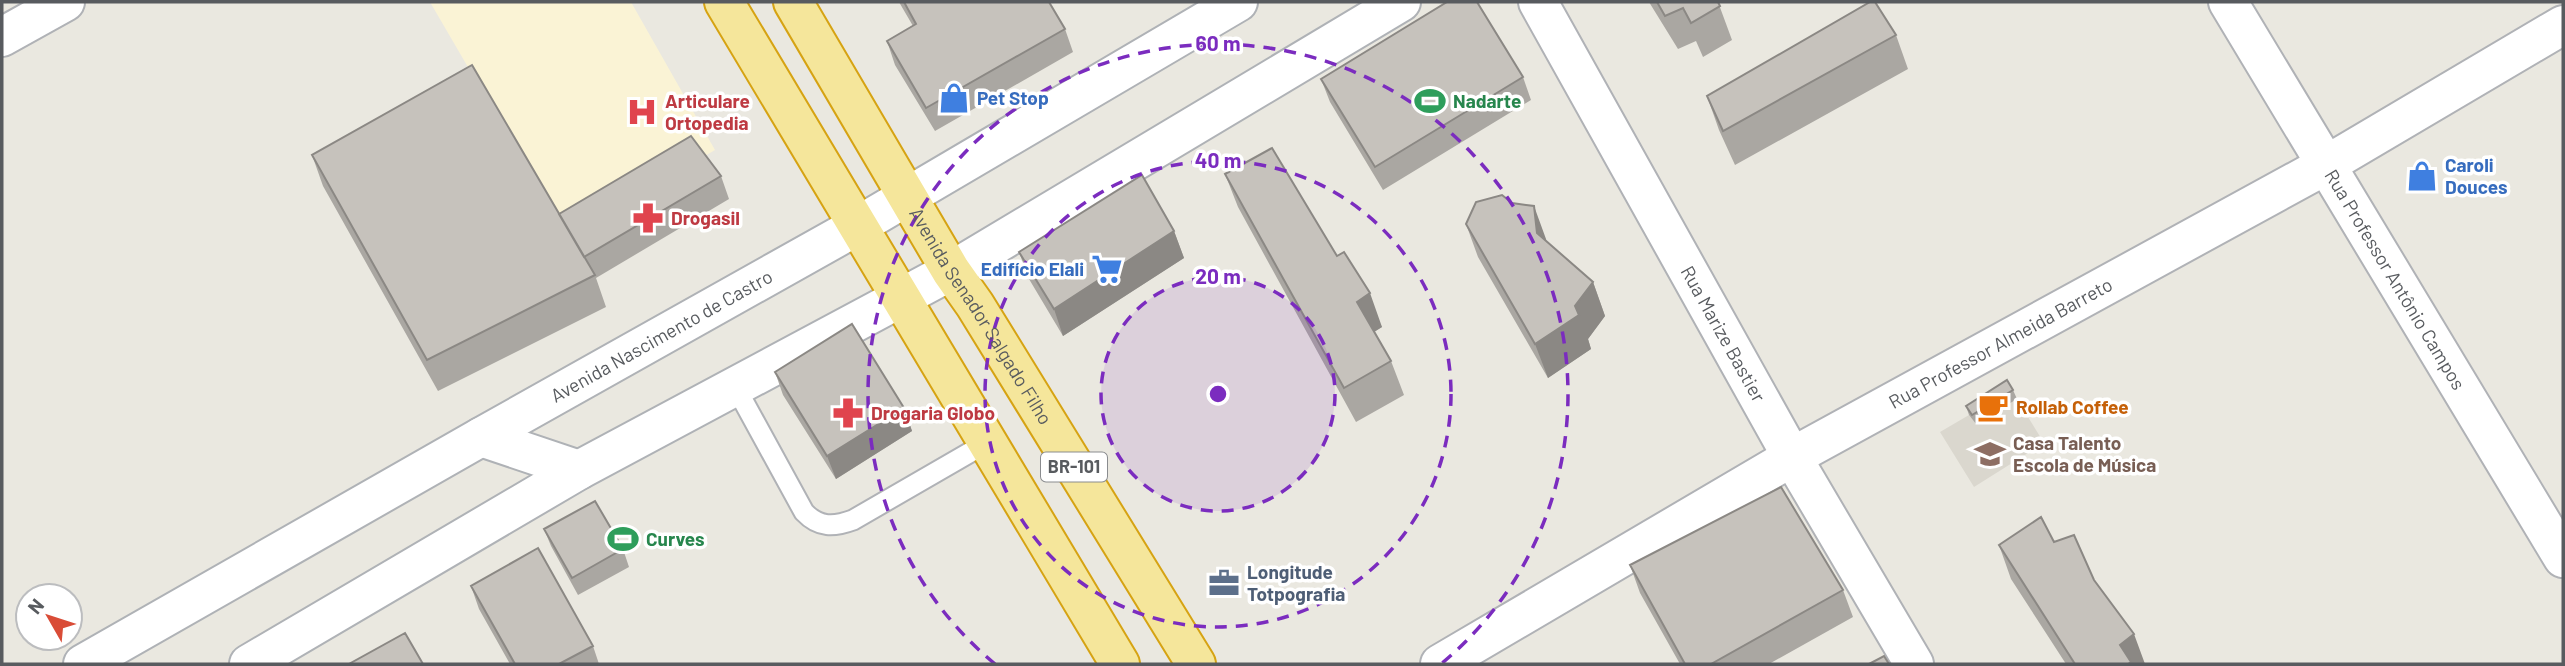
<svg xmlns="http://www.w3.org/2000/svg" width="2565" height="666" viewBox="0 0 2565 666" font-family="Barlow,sans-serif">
  <rect width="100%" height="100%" fill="#eae8e0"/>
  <path fill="#faf3d5" d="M430 2H631L715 150 567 237Z"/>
  <path fill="#dad7ce" d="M2017 399 2044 443 1974 487 1940 432 1969 415 1976 424Z"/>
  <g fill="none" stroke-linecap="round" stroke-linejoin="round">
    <g stroke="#b0b2b6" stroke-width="23">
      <path id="service" d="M735 386 804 512C819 528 834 527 853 520L988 442"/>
    </g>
    <g stroke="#b0b2b6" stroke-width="42">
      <g id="minor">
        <path id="s1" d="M1538 2 1792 457 1914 664"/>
        <path id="s2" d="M2228 2 2563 558"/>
        <path d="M2 37 65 2"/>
        <path id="s3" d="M1440 664 1792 457 2326 165 2563 25"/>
      </g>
    </g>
    <g stroke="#afb2b6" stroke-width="42">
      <g id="secondary">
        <path d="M481 437 579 470"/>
        <path id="s4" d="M83 664 481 437 859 225 1238 2"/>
        <path d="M249 664 579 470 951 271 1401 2"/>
      </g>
    </g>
    <g stroke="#d6a313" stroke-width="42">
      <g id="trunk">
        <path d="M724 2 1120 664"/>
        <path id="s5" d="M793 2 951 271 975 305 1196 664"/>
      </g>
    </g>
    <use href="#service" stroke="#fff" stroke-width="19"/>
    <use href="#minor" stroke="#fff" stroke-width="38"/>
    <use href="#secondary" stroke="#fff" stroke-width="38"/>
    <use href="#trunk" stroke="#f5e69b" stroke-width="38"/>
  </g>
  <path fill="#aaa7a2" d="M899 2H1049L1065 29 1073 52 935 131 895 65 887 41 913 26Z
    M1649 2H1718L1732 40 1703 57 1696 41 1678 49Z
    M1896 35 1908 69 1735 165 1719 130 1707 96Z
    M1523 77 1531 100 1383 190 1330 102 1321 79Z
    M312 155 559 214 721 176 729 199 596 278 606 307 438 391 323 186Z
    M1225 174 1337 256 1382 327 1374 332 1391 361 1404 395 1356 422 1238 207Z
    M1466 224 1546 239V241L1593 282 1605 316 1588 339 1591 349 1548 378 1478 257Z
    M1174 231 1184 258 1063 336 1029 279 1019 252Z
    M775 372 904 408 912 431 836 479 783 395Z
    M2013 390 2017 399 1976 424 1969 415 1966 406Z
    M544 529 623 549 629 567 578 595 551 546Z
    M1999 545 2094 580 2145 664H2066L2011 579Z
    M1630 565 1843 590 1853 617 1769 664H1680L1640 593Z
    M471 586 593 646 599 664H510L479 609Z"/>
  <path fill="#8b8884" d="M1534 206 1546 239 1549 267 1537 233Z
    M1174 231 1184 258 1063 336 1054 309Z
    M1593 282 1605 316 1588 339 1591 349 1548 378 1535 344 1575 306Z
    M1370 293 1382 327 1369 335 1357 302Z
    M904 408 912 431 836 479 827 456Z
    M2134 634 2145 664H2127L2120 645Z"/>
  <path fill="#c6c2bc" stroke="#8b8884" stroke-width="2" d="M904 2H1049L1065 29 926 108 887 41 916 24Z
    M1447 2H1477L1523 77 1375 167 1321 79Z
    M1657 2H1718L1720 6 1691 23 1683 8 1665 16Z
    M1870 2H1875L1896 35 1723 131 1707 96Z
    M472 65 595 275 427 360 312 155Z
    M691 136 721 176 584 257 559 214Z
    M1272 148 1337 256 1344 252 1370 293 1357 302 1391 361 1344 388 1225 174Z
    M1142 175 1174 231 1054 309 1019 252Z
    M1502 195 1512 203 1534 206 1537 233 1593 282 1575 306 1579 315 1535 344 1466 224 1476 202Z
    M852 324 904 408 827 456 775 372Z
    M2007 380 2013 390 1972 415 1966 406Z
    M1781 487 1843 590 1711 664H1685L1630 565Z
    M595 501 623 549 572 578 544 529Z
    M2041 517 2054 542 2074 535 2094 580 2134 634 2120 645 2131 662 2128 664H2075L1999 545Z
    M538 548 593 646 559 664H515L471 586Z
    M405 633 423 664H349Z
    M1884 656 1889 664H1869Z"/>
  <circle cx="1218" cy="394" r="117" fill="#7b2cbf" fill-opacity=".12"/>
  <g fill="none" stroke="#7b2cbf" stroke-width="3.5" stroke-dasharray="12 9">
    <circle cx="1218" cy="394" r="117"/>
    <circle cx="1218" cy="394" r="233"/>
    <path d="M995 664A350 350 0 1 1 1441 664"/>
  </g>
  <defs>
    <g id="shop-bare" transform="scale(2.415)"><path d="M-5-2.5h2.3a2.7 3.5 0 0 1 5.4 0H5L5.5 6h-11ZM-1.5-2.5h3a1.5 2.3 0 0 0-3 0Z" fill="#3f7fe0" stroke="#fff" stroke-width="2.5" paint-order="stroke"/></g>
    <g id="stadium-bare" transform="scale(2.415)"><path d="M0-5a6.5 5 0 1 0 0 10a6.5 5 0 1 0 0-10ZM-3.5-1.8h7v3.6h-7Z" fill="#2e9e5b" stroke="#fff" stroke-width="2.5" paint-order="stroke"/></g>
    <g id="hospital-bare" transform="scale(2.415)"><path d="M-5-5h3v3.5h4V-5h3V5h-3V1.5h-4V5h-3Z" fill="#e0444e" stroke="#fff" stroke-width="2.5" paint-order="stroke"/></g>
    <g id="pharmacy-bare" transform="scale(2.415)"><path d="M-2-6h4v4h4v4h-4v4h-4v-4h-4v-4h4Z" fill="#e0444e" stroke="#fff" stroke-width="2.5" paint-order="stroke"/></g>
    <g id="supermarket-bare" transform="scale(2.415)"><path d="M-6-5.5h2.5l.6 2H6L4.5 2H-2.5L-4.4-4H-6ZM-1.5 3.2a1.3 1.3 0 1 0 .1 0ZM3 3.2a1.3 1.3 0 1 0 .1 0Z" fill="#3f7fe0" stroke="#fff" stroke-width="2.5" paint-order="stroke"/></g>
    <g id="cafe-bare" transform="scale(2.415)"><path d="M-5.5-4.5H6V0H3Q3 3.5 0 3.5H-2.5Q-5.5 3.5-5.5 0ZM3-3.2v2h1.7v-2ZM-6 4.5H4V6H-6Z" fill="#e8710a" stroke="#fff" stroke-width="2.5" paint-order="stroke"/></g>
    <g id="school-bare" transform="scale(2.415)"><path d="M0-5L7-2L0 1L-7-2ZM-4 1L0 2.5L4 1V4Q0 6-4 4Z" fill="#8d6e63" stroke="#fff" stroke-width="2.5" paint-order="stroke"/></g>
    <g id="office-bare" transform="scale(2.415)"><path d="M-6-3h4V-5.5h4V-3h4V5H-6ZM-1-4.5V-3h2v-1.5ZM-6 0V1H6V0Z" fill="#5c6f8a" stroke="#fff" stroke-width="2.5" paint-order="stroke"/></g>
  </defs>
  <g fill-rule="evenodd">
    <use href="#shop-bare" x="954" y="98"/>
    <use href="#stadium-bare" x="1430" y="101"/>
    <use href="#hospital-bare" x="642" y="112"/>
    <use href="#shop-bare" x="2422" y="176"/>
    <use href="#pharmacy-bare" x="648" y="218"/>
    <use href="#supermarket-bare" x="1107" y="269"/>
    <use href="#cafe-bare" x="1993" y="407"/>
    <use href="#pharmacy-bare" x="848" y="413"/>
    <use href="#school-bare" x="1990" y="454"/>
    <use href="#stadium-bare" x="623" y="539"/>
    <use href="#office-bare" x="1224" y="583"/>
  </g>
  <g text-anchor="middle" stroke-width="7" stroke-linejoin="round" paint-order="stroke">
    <rect fill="#fff" stroke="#8a8c8f" stroke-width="2" x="1041" y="452.5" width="66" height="29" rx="5"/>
    <g font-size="18" font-weight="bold" fill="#585b5f">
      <text x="1074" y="473">BR-101</text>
    </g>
    <g font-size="19" font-weight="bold" fill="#366cbe" stroke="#fff" text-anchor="start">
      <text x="977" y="105">Pet Stop</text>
      <text x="2445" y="172">Caroli<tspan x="2445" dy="22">Douces</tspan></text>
      <text x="1084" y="276" text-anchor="end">Edifício Elali</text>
    </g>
    <g font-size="19" font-weight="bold" fill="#be3a42" stroke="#fff" text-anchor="start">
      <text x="665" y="108">Articulare<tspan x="665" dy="22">Ortopedia</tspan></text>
      <text x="671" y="225">Drogasil</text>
      <text x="871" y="420">Drogaria Globo</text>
    </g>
    <g font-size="19" font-weight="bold" fill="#27864d" stroke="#fff" text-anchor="start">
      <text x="1453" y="108">Nadarte</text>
      <text x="646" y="546">Curves</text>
    </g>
    <g font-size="19" fill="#585b5f" stroke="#fff">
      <text dy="7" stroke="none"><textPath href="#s2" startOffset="324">Rua Professor Antônio Campos</textPath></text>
      <text dy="7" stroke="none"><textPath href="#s5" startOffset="366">Avenida Senador Salgado Filho</textPath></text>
      <text dy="7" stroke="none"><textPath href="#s4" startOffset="665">Avenida Nascimento de Castro</textPath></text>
      <text dy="7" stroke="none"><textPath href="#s1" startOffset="380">Rua Marize Bastier</textPath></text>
      <text dy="7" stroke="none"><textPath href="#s3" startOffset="646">Rua Professor Almeida Barreto</textPath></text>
    </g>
    <g font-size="19" font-weight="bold" fill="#c56008" stroke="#fff" text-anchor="start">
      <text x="2016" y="414">Rollab Coffee</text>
    </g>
    <g font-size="19" font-weight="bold" fill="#785e54" stroke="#fff" text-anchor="start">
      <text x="2013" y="450">Casa Talento<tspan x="2013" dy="22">Escola de Música</tspan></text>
    </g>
    <g font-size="19" font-weight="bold" fill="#4e5e75" stroke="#fff" text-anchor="start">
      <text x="1247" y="579">Longitude<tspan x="1247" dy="22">Totpografia</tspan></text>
    </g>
  </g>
  <circle cx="1218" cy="394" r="10" fill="#7b2cbf" stroke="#fff" stroke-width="3.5"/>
  <g font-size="21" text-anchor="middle" font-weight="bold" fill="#7b2cbf" stroke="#fff" stroke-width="7" stroke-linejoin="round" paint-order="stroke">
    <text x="1218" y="51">60 m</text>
    <text x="1218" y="168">40 m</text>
    <text x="1218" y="284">20 m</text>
  </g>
  <rect width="2565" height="666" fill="none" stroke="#585b5f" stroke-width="7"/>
  <g transform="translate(49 617) rotate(309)"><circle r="33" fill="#ffffff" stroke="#bcbdbf" stroke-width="2"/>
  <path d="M0-5L12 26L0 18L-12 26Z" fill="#d94c37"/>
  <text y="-10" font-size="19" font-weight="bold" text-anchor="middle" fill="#585b5f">N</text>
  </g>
</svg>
